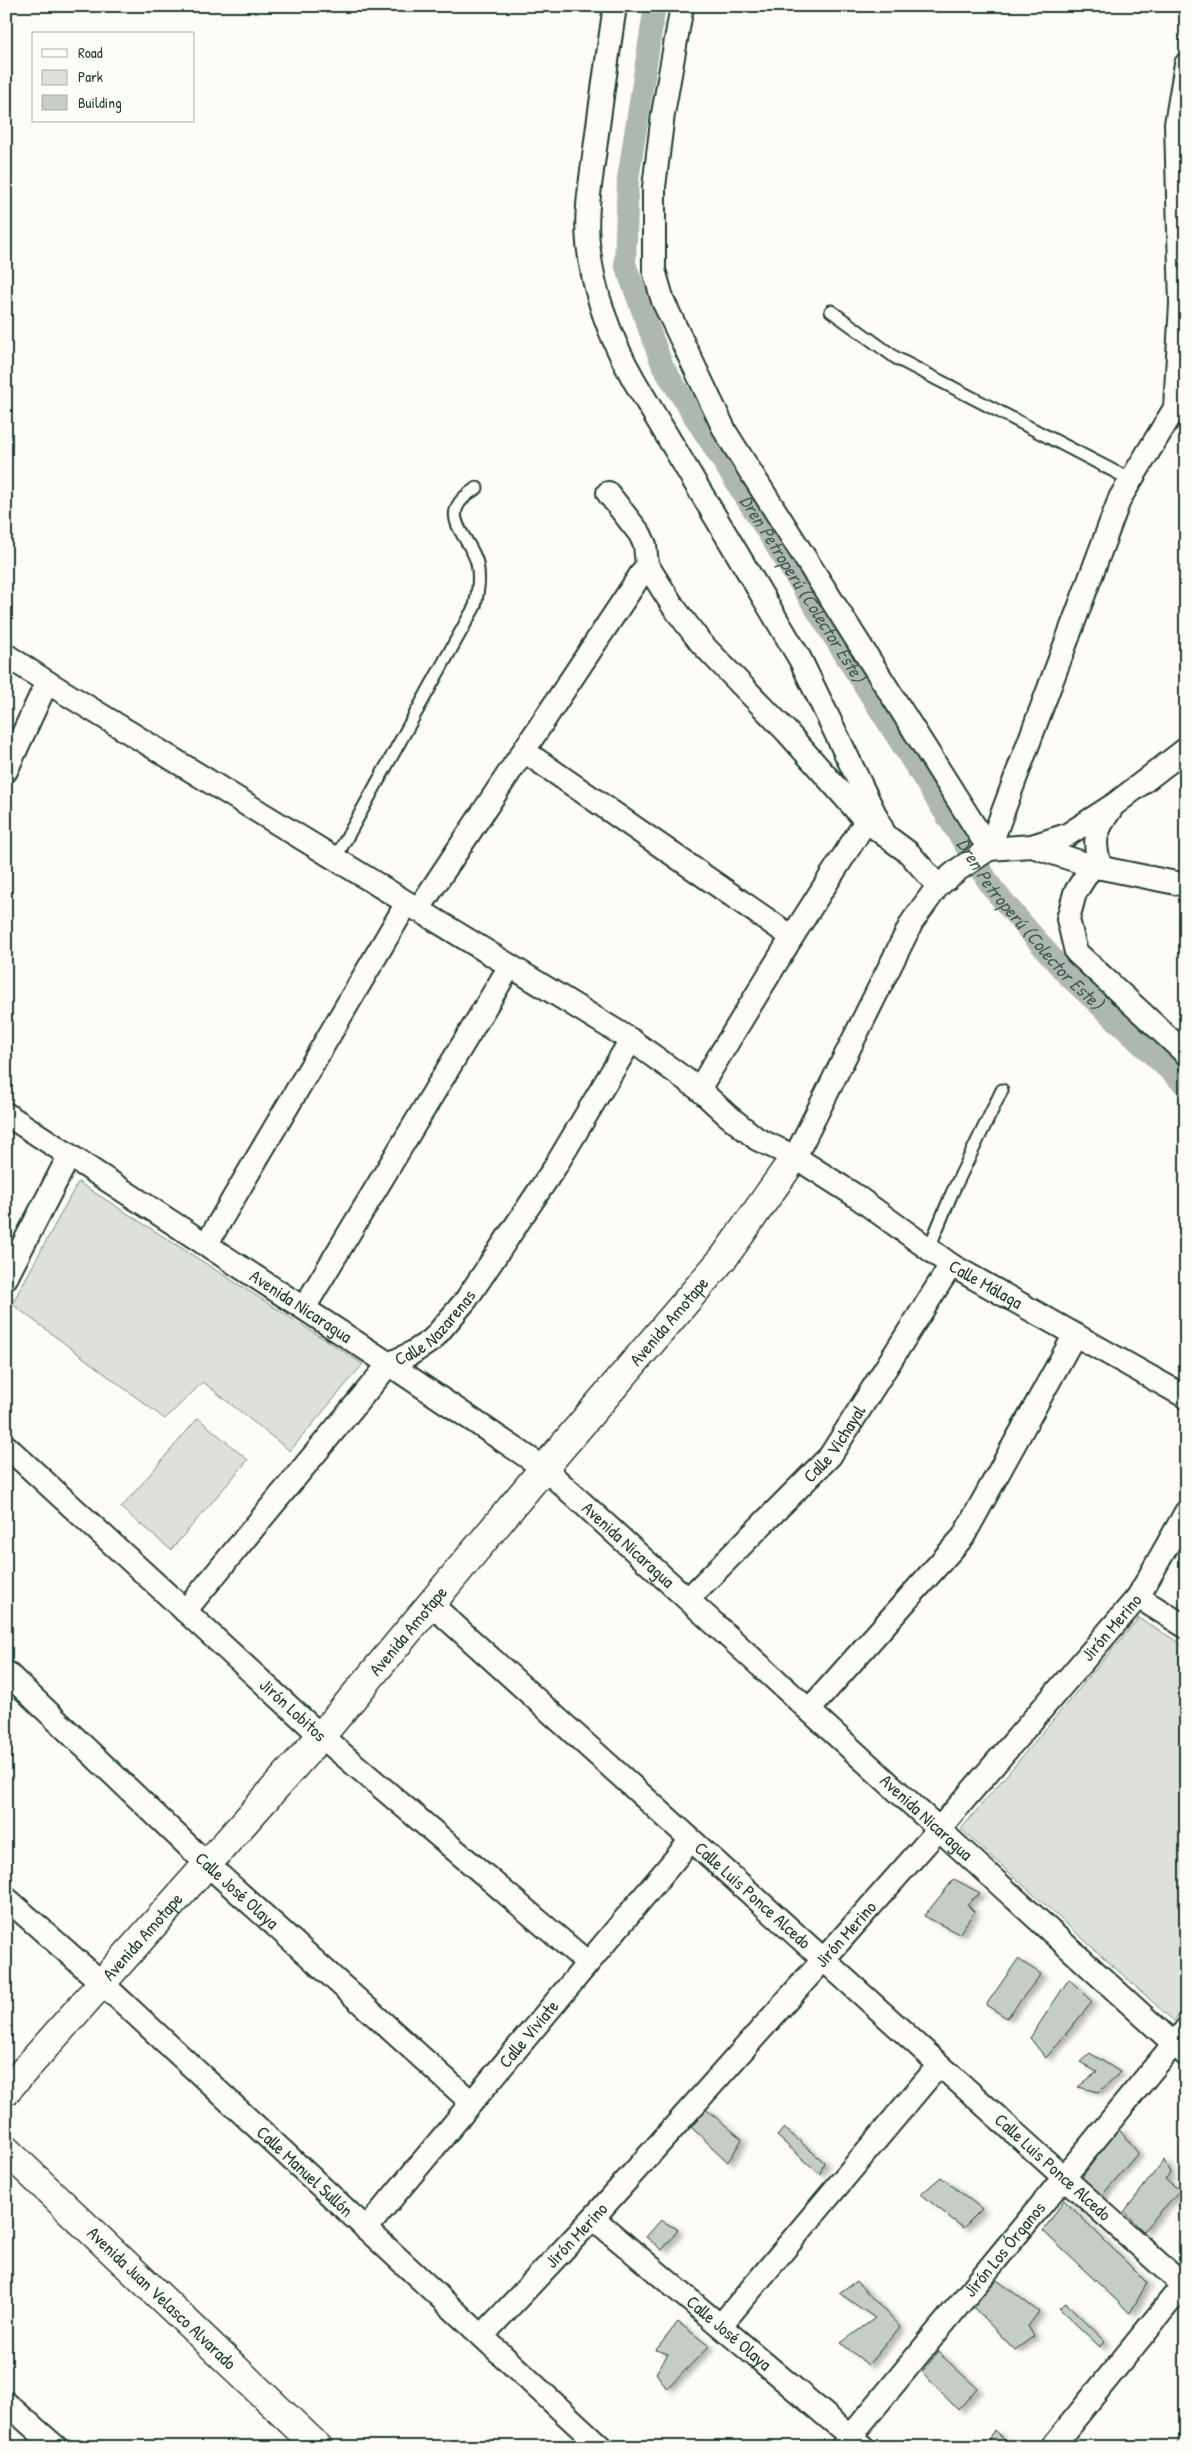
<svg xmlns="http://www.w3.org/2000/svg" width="1192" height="2453" viewBox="0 0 1192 2453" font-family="'Patrick Hand',sans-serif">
  <defs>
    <filter id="shadow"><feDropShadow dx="5.5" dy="3" stdDeviation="2.5" flood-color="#0004"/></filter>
  </defs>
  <rect width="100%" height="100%" fill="#fdfcf7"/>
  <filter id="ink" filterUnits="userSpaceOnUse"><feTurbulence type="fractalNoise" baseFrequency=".02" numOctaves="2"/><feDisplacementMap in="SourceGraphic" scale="10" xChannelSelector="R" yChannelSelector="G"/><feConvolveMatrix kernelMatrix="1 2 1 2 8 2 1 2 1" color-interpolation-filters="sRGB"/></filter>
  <g filter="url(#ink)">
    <path fill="#dde0db" stroke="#7e8e88" d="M78 1182 363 1364 290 1451 203 1382 165 1419 12 1304Z
      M198 1418 248 1460 171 1550 121 1508Z
      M1139 1618 1186 1647V2007L1174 2021 961 1829Z"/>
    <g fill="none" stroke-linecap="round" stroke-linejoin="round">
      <path stroke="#aeb8b1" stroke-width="22" id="s1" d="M655 6 628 179 625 264 663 367 993 889 1066 974 1186 1086"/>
    </g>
    <path fill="#c6cdc7" stroke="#1f3d34" filter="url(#shadow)" d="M954 1879 980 1893 967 1904 974 1912 959 1934 924 1916Z
      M1018 1959 1041 1974 1007 2018 986 2005Z
      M1069 1979 1092 2002 1046 2058 1030 2038Z
      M1090 2053 1120 2072 1099 2092 1078 2087 1097 2072 1080 2062Z
      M703 2107 742 2139 728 2162 690 2126Z
      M784 2128 824 2162 820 2174 777 2136Z
      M1118 2128 1138 2153 1099 2199 1082 2177Z
      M1164 2160 1170 2173 1165 2179 1180 2190 1143 2231 1124 2212Z
      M941 2177 982 2209 963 2228 921 2194Z
      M1064 2200 1147 2283 1130 2313 1043 2231Z
      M661 2220 678 2230 662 2250 646 2237Z
      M997 2280 1039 2312 1028 2326 1034 2336 1015 2350 972 2306Z
      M856 2281 900 2327 868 2365 841 2343 875 2318 839 2293Z
      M1066 2303 1105 2341 1100 2347 1059 2308Z
      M678 2322 709 2346 667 2389 656 2373 668 2354 656 2350Z
      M938 2352 977 2388 958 2410 922 2372Z
      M994 2430 1012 2447H987Z
      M1186 2430V2447H1174Z"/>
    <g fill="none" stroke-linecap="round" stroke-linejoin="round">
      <g stroke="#1f3d34" stroke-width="15">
        <path id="lane" d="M831 311 896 358 1131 480
          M335 859 475 606C478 591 480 578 477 563 470 535 432 514 477 488
          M929 1248 952 1193 1002 1090"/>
      </g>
      <g stroke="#1f3d34" stroke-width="26">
        <g id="street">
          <path d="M615 6C608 54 601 101 595 149 591 180 585 212 588 243 593 293 611 340 635 382L800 659 885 835"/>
          <path d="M682 6 663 114 654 187V270L663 301 726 433 989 849"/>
          <path d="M608 493 640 534 645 545 647 565 673 606 701 643 787 732 866 821 909 853 938 886"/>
          <path id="s2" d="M6 655 47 682 631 1040 699 1089 726 1114 757 1139 795 1157 853 1194 951 1265 1186 1397"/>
          <path d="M524 751 792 937"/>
          <path d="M6 771 47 682"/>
          <path d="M1032 846 1067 835 1115 804 1186 749"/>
          <path d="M989 849 1120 498 1175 408 1181 304 1176 124 1186 64"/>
          <path d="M1092 866 1075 893 1068 919 1076 952 1186 1054"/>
          <path d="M1101 868C1092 841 1095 831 1111 809"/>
          <path d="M418 910 647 565"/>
          <path d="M699 1089 792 937 866 821"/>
          <path id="s3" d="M6 1114 389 1364 544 1468 1186 2055"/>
          <path d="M795 1157 912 922 938 886 959 869 989 849 1032 846 1092 866 1186 885"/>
          <path d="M206 1245 407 903"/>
          <path d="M6 1278 69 1156"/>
          <path d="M304 1308 510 966"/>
          <path id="s4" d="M6 1446 321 1736 588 1963"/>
          <path d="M1138 1597 1186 1627"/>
          <path id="s5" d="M688 1599 830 1456 951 1265"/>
          <path id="s6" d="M431 1604 1186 2288"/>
          <path id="s7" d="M185 1611 389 1364 412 1353 432 1340 466 1300 555 1167 631 1040"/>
          <path id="s8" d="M6 1672 207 1864 471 2102"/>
          <path d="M809 1710 963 1537 1074 1336"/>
          <path id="s9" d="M6 1898 102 1983 601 2447"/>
          <path id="s10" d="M593 2218 863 2447"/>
          <path id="s11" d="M366 2229 691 1840"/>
          <path d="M721 2325 939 2065"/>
          <path id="s12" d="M482 2336 593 2218 823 1960 939 1829 1138 1597 1186 1512"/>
          <path d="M6 2403 56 2447"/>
          <path id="s13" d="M842 2447 1186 2029"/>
          <path d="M1052 2447 1183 2285"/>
        </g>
      </g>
      <g stroke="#1f3d34" stroke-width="31">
        <g id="secondary">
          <path id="s14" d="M6 2091 321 1736 544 1468 725 1256 795 1157"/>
          <path id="s15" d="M6 2150 318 2447"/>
        </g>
      </g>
      <use href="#lane" stroke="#fdfcf7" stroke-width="11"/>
      <use href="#street" stroke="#fdfcf7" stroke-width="22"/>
      <use href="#secondary" stroke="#fdfcf7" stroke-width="28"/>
    </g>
  </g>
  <g text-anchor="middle" stroke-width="5" stroke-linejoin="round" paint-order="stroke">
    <g font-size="18" fill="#1f3d34" stroke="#fdfcf7">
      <text dy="6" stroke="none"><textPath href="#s2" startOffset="1166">Calle Málaga</textPath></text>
      <text dy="6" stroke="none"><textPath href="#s3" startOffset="352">Avenida Nicaragua</textPath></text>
      <text dy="6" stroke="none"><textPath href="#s14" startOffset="1016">Avenida Amotape</textPath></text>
      <text dy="6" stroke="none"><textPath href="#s7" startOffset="380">Calle Nazarenas</textPath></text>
      <text dy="6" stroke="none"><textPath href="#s5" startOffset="214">Calle Vichayal</textPath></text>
      <text dy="6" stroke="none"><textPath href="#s3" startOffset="758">Avenida Nicaragua</textPath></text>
      <text dy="6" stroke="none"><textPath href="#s12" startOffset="948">Jirón Merino</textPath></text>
      <text dy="6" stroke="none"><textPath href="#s14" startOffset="611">Avenida Amotape</textPath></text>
      <text dy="6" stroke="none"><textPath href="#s4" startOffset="390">Jirón Lobitos</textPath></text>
      <text dy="6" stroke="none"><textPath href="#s3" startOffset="1162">Avenida Nicaragua</textPath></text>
      <text dy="6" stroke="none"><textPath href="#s8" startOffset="318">Calle José Olaya</textPath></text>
      <text dy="6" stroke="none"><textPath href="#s6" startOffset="434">Calle Luis Ponce Alcedo</textPath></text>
      <text dy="6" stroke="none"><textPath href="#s12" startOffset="542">Jirón Merino</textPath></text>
      <text dy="6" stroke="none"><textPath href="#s14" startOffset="206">Avenida Amotape</textPath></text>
      <text dy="6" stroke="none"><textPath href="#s11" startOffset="254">Calle Viviate</textPath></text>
      <text dy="6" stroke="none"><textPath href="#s6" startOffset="839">Calle Luis Ponce Alcedo</textPath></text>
      <text dy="6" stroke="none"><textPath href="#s9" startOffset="405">Calle Manuel Sullón</textPath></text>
      <text dy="6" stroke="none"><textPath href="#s12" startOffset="138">Jirón Merino</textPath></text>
      <text dy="6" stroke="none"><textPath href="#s13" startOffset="256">Jirón Los Órganos</textPath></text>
      <text dy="6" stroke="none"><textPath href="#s15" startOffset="215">Avenida Juan Velasco Alvarado</textPath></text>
      <text dy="6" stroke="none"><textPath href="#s10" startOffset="178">Calle José Olaya</textPath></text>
    </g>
    <g font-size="19" font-style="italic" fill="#435c53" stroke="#fdfcf7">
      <text dy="7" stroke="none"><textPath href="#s1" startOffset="632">Dren Petroperú (Colector Este)</textPath></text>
      <text dy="7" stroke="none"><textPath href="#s1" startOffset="1038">Dren Petroperú (Colector Este)</textPath></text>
    </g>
  </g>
  <rect width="1192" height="2453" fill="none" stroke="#fdfcf7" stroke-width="25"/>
  <rect x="12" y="12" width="1167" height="2428" fill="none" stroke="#1f3d34" stroke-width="2" filter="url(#ink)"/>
  <rect x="32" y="32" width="162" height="90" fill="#fdfcf7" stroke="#a4b0a9"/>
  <rect x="42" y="49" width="25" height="8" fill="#fdfcf7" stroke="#a4b0a9"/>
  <text x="78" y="58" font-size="15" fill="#1f3d34">Road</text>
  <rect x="42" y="70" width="25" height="15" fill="#dde0db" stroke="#a4b0a9"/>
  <text x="78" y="82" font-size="15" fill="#1f3d34">Park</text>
  <rect x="42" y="95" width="25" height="15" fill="#c6cdc7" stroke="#a4b0a9"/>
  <text x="78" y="108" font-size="15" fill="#1f3d34">Building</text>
</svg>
